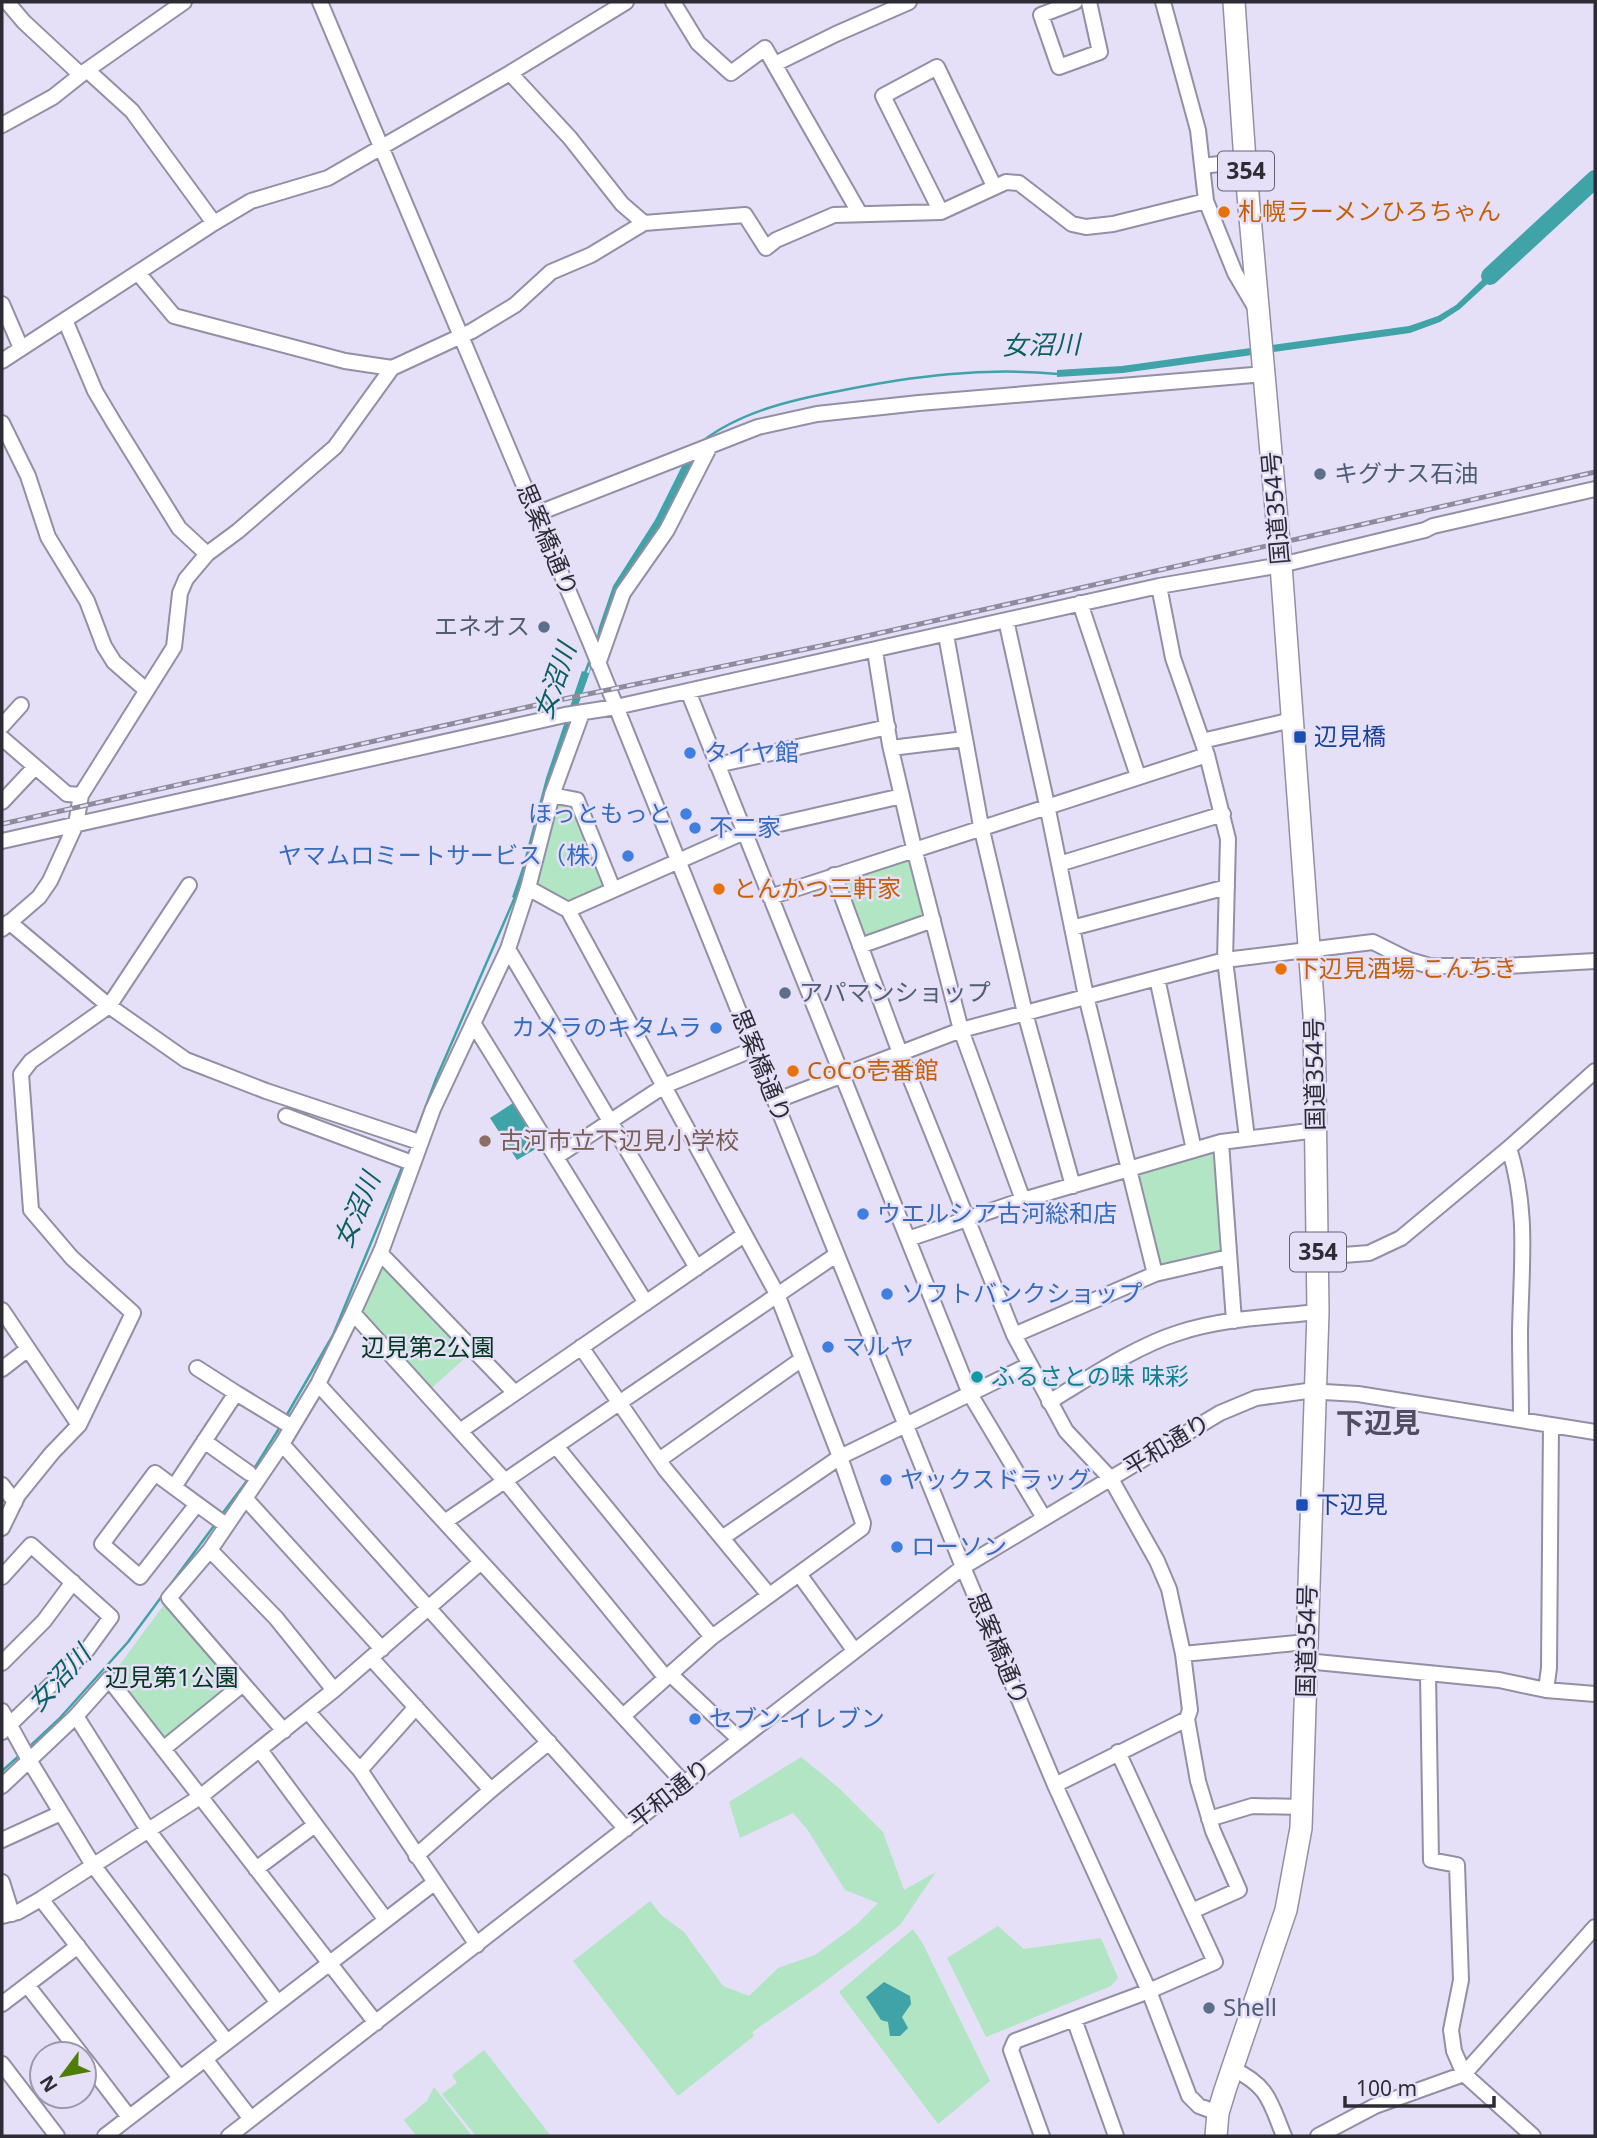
<svg xmlns="http://www.w3.org/2000/svg" width="1597" height="2138" viewBox="0 0 1597 2138" font-family="'Noto Sans','Noto Sans JP',sans-serif">
  <rect width="100%" height="100%" fill="#e5e0f8"/>
  <path fill="#b1e5c3" d="M552 795 577 800 613 889 568 910 528 888Z
    M914 848 933 920 860 946 834 875Z
    M1221 1142 1229 1257 1155 1274 1129 1169Z
    M380 1253 474 1350 425 1394 353 1313Z
    M169 1598 243 1684 163 1749 109 1679Z
    M801 1757 839 1788 883 1832 904 1890 936 1872 900 1925 812 1991 752 2032 754 2036 678 2096 573 1961 650 1901 661 1915 684 1932 723 1986 749 1996 778 1968 815 1955 856 1925 878 1903 845 1890 807 1829 793 1813 740 1838 729 1802Z
    M998 1926 1024 1949 1101 1938 1118 1978 1111 1986 986 2037 947 1958Z
    M913 1929 923 1944 990 2081 938 2124 839 1992Z
    M484 2050 551 2136H476L442 2094 457 2083 452 2075Z
    M434 2087 472 2136H416L404 2120 427 2101Z"/>
  <path fill="#3fa3a7" d="M1504 259 1509 264 1460 309 1440 322 1410 333 1123 373 1057 377V370L1122 366 1409 326 1438 316 1456 305Z
    M693 444 699 448 662 523 619 589 552 780 518 900 512 897 522 868 546 778 582 671 589 673 599 627 613 586 655 520Z
    M513 1103 539 1147 517 1160 490 1118Z
    M884 1982 910 1996 911 2004 902 2017 908 2028 900 2036H890L888 2022 881 2020 866 1997Z"/>
  <g fill="none" stroke-linecap="round" stroke-linejoin="round">
    <path stroke="#3fa3a7" stroke-width="2.5" d="M700 443C739 412 791 400 839 391 913 376 983 367 1058 374
      M585 673 590 660
      M415 1135 436 1079 515 897
      M285 1418 333 1335 403 1165
      M252 1472 280 1427
      M222 1514 249 1478
      M28 1748 59 1719 128 1642 216 1523
      M2 1771 20 1755"/>
    <path stroke="#3fa3a7" stroke-width="18" d="M1490 276 1595 179"/>
    <g stroke="#938fa5" stroke-width="18">
      <path id="minor" d="M7 2 24 22 81 75
        M320 2 590 642 963 1567 1055 1785 1149 1991 1189 2096 1199 2106 1218 2113
        M673 2 698 43 731 73 765 48 860 214
        M1075 2 1041 15 1059 67 1100 52 1089 2
        M1163 2 1198 130 1206 201 1235 273 1255 307
        M775 64 836 34 909 2
        M87 70 132 111 214 223
        M510 73 570 138 622 204 644 223
        M2 125 53 97 87 70 184 2
        M1202 166 1245 161
        M941 212 883 96 937 67 994 186
        M138 273 174 316 345 361 392 368
        M2 304 21 348
        M65 320 95 391 114 423 179 528 207 554
        M2 361 214 223 251 201 328 178 510 73 626 2
        M2 423 28 476 48 537 87 601 104 646 114 662 146 690
        M536 514 758 427 817 414 919 403 1265 374
        M1159 586 1173 658 1207 755 1228 839 1225 960 1247 1138
        M1080 603 1138 776
        M1006 620 1047 805 1086 996 1155 1274
        M946 635 981 826 1025 1013 1073 1186
        M875 651 890 745 914 848 961 1030 1023 1200
        M598 664 623 593 667 530 710 446
        M688 691 970 1394 1044 1518
        M2 726 21 705
        M2 738 67 794 81 795
        M1202 741 1292 720
        M891 748 965 739
        M717 765 888 727
        M552 795 577 800 613 889
        M2 802 35 767
        M2 841 565 715 616 707 1159 586 1281 565 1425 530 1433 526 1595 489
        M1059 864 1223 814
        M834 875 900 1053 1014 1335 1066 1431 1111 1479 1157 1561 1169 1589 1183 1654 1190 1710 1187 1719 1198 1781 1213 1831 1239 1890 1192 1911
        M528 888 568 910 777 1294 840 1457 863 1523 862 1528 712 1637 623 1716
        M770 897 1207 755
        M568 910 744 832 902 796
        M9 922 109 1006 186 1060 266 1091 419 1142
        M1072 928 1227 887
        M2 929 39 897 50 881 76 824 81 795 174 647 180 593 186 579 207 554 238 531 335 447 392 368 472 331 515 305 551 272 591 255 644 223 745 215 766 248 776 240 834 215 941 212 1006 182 1019 183 1072 224 1086 227 1113 224 1206 201
        M860 946 933 920
        M508 949 697 1268
        M1157 978 1194 1150
        M473 1023 646 1303
        M775 1101 961 1030 1225 960 1373 942 1409 960 1430 966H1506L1595 961
        M286 1116 412 1163
        M1221 1142 1234 1321
        M1509 1148C1529 1211 1521 1268 1520 1332 1520 1361 1521 1390 1521 1419
        M556 1157 664 1086 754 1049
        M908 1239 1023 1200 1221 1142 1317 1130
        M380 1253 515 1393
        M1318 1257 1369 1253 1401 1238 1509 1148 1595 1071
        M2 1310 79 1425
        M353 1313 505 1481 666 1678
        M1014 1335 1155 1274 1229 1257
        M581 1347 665 1469 769 1595
        M2 1369 28 1349
        M318 1384 684 1783
        M236 1393 292 1427
        M1049 1402C1087 1379 1136 1346 1178 1333 1222 1318 1272 1317 1318 1312
        M460 1431 744 1235
        M204 1441 249 1473
        M282 1444 626 1829
        M556 1446 712 1637
        M659 1460 802 1359
        M2 1485 15 1502
        M174 1487 236 1393 197 1368
        M245 1498 382 1649
        M197 1504 140 1577 102 1544 155 1473C178 1490 202 1508 226 1525
        M446 1521 836 1255
        M2 1528 18 1495 52 1453 79 1425 133 1313 72 1258 31 1210 21 1074 31 1061 109 1006 189 885
        M722 1538 840 1457 1029 1365
        M210 1550 276 1618 334 1690
        M799 1574 854 1650
        M2 1577 31 1545 111 1617 87 1650 2 1732
        M1183 1654 1307 1642
        M371 1658 491 1790 549 1742
        M1306 1661 1499 1680 1546 1690 1595 1694
        M2 1663 44 1621 73 1582
        M670 1674 740 1740
        M1428 1674 1431 1860 1457 1865 1461 1980 1451 2030 1454 2051 1464 2074 1533 2136
        M1546 1690 1549 1668 1551 1425
        M2 1711 29 1760 93 1865 227 2042
        M308 1712 360 1770 477 1945
        M76 1716 148 1830 278 2003
        M284 1731 169 1598 210 1550 282 1444 318 1384 353 1313 382 1249 433 1109 508 949 528 888 552 795 582 713
        M163 1749 243 1684
        M260 1750 386 1920
        M360 1770 416 1707
        M1055 1785 1187 1719
        M2 1786 76 1716 109 1679 376 2023
        M1209 1819 1252 1806 1303 1807
        M2 1840 61 1813
        M416 1856 491 1790
        M256 1869 315 1825
        M2 1882 12 1914
        M41 1899 180 2078
        M2 1916 18 1912 41 1899 200 1797 334 1690 481 1562
        M27 1985 81 2054
        M2 2004 78 1946
        M1074 2019 1116 2136
        M84 2058 129 2117
        M205 2059 251 2119
        M2 2064 57 2136
        M1233 2069C1269 2086 1270 2102 1284 2136
        M105 2136 434 1883
        M229 2136 963 1567 1220 1413 1256 1398 1307 1391 1358 1394 1595 1432
        M1042 2136 1011 2050 1015 2041 1149 1991 1215 1962 1118 1752
        M1318 2136 1375 2106 1464 2074 1595 1927"/>
    </g>
    <g stroke="#938fa5" stroke-width="24">
      <path id="highway" d="M1216 2136 1218 2113 1225 2090 1286 1910 1301 1828 1318 1312 1314 1014 1281 565 1245 161 1234 2"/>
    </g>
    <use href="#minor" stroke="#fff" stroke-width="14"/>
    <use href="#highway" stroke="#fff" stroke-width="21"/>
    <g stroke="#8e8b9c" stroke-width="5">
      <path id="rail" d="M2 824 559 700 840 642 1595 472"/>
    </g>
    <use href="#rail" stroke="#e5e0f8" stroke-width="2.5" stroke-dasharray="8" stroke-linecap="butt"/>
  </g>
  <g fill="#e8710a" stroke="#e5e0f8" stroke-width="2.5">
    <circle cx="1224" cy="212" r="7"/>
    <circle cx="719" cy="889" r="7"/>
    <circle cx="1281" cy="969" r="7"/>
    <circle cx="793" cy="1071" r="7"/>
  </g>
  <g fill="#5c6f8a" stroke="#e5e0f8" stroke-width="2.5">
    <circle cx="1320" cy="474" r="7"/>
    <circle cx="544" cy="627" r="7"/>
    <circle cx="785" cy="993" r="7"/>
    <circle cx="1209" cy="2008" r="7"/>
  </g>
  <g fill="#1a4fb4" stroke="#e5e0f8" stroke-width="2.5">
    <rect x="1293" y="730" width="14" height="14" rx="3.5"/>
    <rect x="1295" y="1498" width="14" height="14" rx="3.5"/>
  </g>
  <g fill="#3f7fe0" stroke="#e5e0f8" stroke-width="2.5">
    <circle cx="690" cy="753" r="7"/>
    <circle cx="686" cy="814" r="7"/>
    <circle cx="695" cy="828" r="7"/>
    <circle cx="628" cy="856" r="7"/>
    <circle cx="716" cy="1028" r="7"/>
    <circle cx="863" cy="1214" r="7"/>
    <circle cx="887" cy="1294" r="7"/>
    <circle cx="828" cy="1347" r="7"/>
    <circle cx="886" cy="1480" r="7"/>
    <circle cx="897" cy="1547" r="7"/>
    <circle cx="695" cy="1719" r="7"/>
  </g>
  <circle fill="#8d6e63" stroke="#e5e0f8" stroke-width="2.5" cx="485" cy="1141" r="7"/>
  <circle fill="#0f9aa8" stroke="#e5e0f8" stroke-width="2.5" cx="977" cy="1377" r="7"/>
  <g text-anchor="middle" stroke-width="5" stroke-linejoin="round" paint-order="stroke">
    <g fill="#e5e0f8" stroke="#646270" stroke-width="2">
      <rect x="1218" y="151.5" width="56" height="39" rx="5"/>
      <rect x="1290" y="1232.5" width="56" height="39" rx="5"/>
    </g>
    <g font-size="23" font-weight="bold" fill="#2d2c35">
      <text x="1246" y="179">354</text>
      <text x="1318" y="1260">354</text>
    </g>
    <g font-size="24" fill="#c56008" stroke="#e5e0f8" text-anchor="start">
      <text x="1238" y="220">札幌ラーメンひろちゃん</text>
      <text x="733" y="897">とんかつ三軒家</text>
      <text x="1295" y="977">下辺見酒場 こんちき</text>
      <text x="807" y="1079">CoCo壱番館</text>
    </g>
    <g font-size="24" fill="#4e5e75" stroke="#e5e0f8" text-anchor="start">
      <text x="1334" y="482">キグナス石油</text>
      <text x="530" y="635" text-anchor="end">エネオス</text>
      <text x="799" y="1001">アパマンショップ</text>
      <text x="1223" y="2016">Shell</text>
    </g>
    <g font-size="24" fill="#2d2c35" stroke="#e5e0f8">
      <text transform="translate(1276 508) rotate(-95)" y="8">国道354号</text>
      <text transform="translate(547 540) rotate(67)" y="8">思案橋通り</text>
      <text transform="translate(761 1066) rotate(68)" y="8">思案橋通り</text>
      <text transform="translate(1315 1074) rotate(-91)" y="8">国道354号</text>
      <text transform="translate(1167 1445) rotate(-31)" y="8">平和通り</text>
      <text transform="translate(1307 1641) rotate(-89)" y="8">国道354号</text>
      <text transform="translate(998 1649) rotate(67)" y="8">思案橋通り</text>
      <text transform="translate(670 1794) rotate(-38)" y="8">平和通り</text>
    </g>
    <g font-size="24" fill="#164399" stroke="#e5e0f8" text-anchor="start">
      <text x="1314" y="745">辺見橋</text>
      <text x="1316" y="1513">下辺見</text>
    </g>
    <g font-size="24" fill="#366cbe" stroke="#e5e0f8" text-anchor="start">
      <text x="704" y="761">タイヤ館</text>
      <text x="672" y="822" text-anchor="end">ほっともっと</text>
      <text x="709" y="836">不二家</text>
      <text x="614" y="864" text-anchor="end">ヤマムロミートサービス（株）</text>
      <text x="702" y="1036" text-anchor="end">カメラのキタムラ</text>
      <text x="877" y="1222">ウエルシア古河総和店</text>
      <text x="901" y="1302">ソフトバンクショップ</text>
      <text x="842" y="1355">マルヤ</text>
      <text x="900" y="1488">ヤックスドラッグ</text>
      <text x="911" y="1555">ローソン</text>
      <text x="709" y="1727">セブン-イレブン</text>
    </g>
    <g font-size="24" fill="#785e54" stroke="#e5e0f8" text-anchor="start">
      <text x="499" y="1149">古河市立下辺見小学校</text>
    </g>
    <g font-size="24" fill="#00371d" stroke="#e5e0f8">
      <text x="428" y="1356">辺見第2公園</text>
      <text x="172" y="1686">辺見第1公園</text>
    </g>
    <g font-size="24" fill="#0d838f" stroke="#e5e0f8" text-anchor="start">
      <text x="991" y="1385">ふるさとの味 味彩</text>
    </g>
    <g font-size="26" font-style="italic" fill="#095f63" stroke="#e5e0f8">
      <text transform="translate(1041 345) rotate(-1)" y="9">女沼川</text>
      <text transform="translate(555 681) rotate(-71)" y="9">女沼川</text>
      <text transform="translate(357 1210) rotate(-67)" y="9">女沼川</text>
      <text transform="translate(59 1678) rotate(-47)" y="9">女沼川</text>
    </g>
    <g font-size="28" font-weight="bold" fill="#514d61" stroke="#e5e0f8">
      <text x="1378" y="1433">下辺見</text>
    </g>
  </g>
  <rect width="1597" height="2138" fill="none" stroke="#2d2c35" stroke-width="7"/>
  <g transform="translate(63 2075) rotate(238)"><circle r="33" fill="#e5e0f8" stroke="#9b98aa" stroke-width="2"/>
  <path d="M0-5L12 26L0 18L-12 26Z" fill="#4f7c02"/>
  <text y="-10" font-size="19" font-weight="bold" text-anchor="middle" fill="#2d2c35">N</text>
  </g>
  <path d="M1345 2096v10h149v-10" fill="none" stroke="#2d2c35" stroke-width="3.5"/>
  <text x="1356" y="2096" font-size="21" fill="#2d2c35" stroke="#e5e0f8" stroke-width="5" paint-order="stroke">100 m</text>
</svg>
